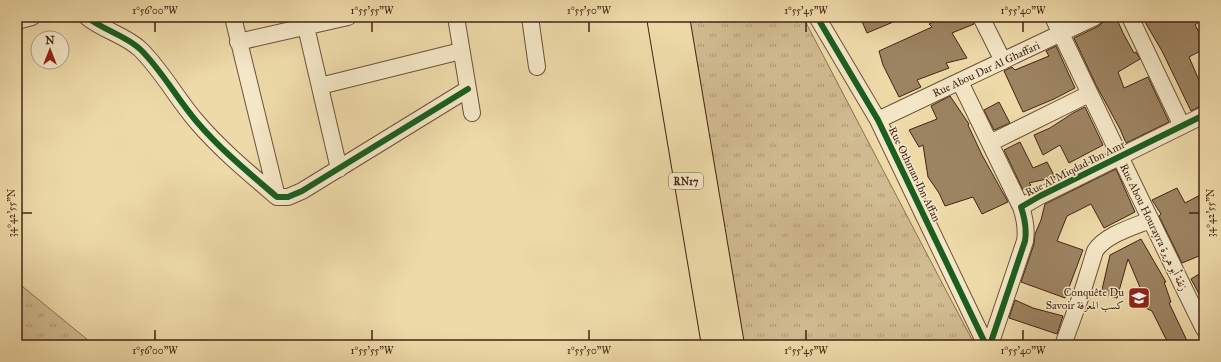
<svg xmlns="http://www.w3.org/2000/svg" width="1221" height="362" viewBox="0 0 1221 362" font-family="'IM FELL Great Primer',Amiri,serif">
  <defs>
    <pattern id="grass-tufts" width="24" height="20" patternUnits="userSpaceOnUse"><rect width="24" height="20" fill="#d1bb90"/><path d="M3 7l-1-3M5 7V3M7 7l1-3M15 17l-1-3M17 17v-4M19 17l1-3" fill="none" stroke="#ab9874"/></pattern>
  </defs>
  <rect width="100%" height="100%" fill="#eedaa9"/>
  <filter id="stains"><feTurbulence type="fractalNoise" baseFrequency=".005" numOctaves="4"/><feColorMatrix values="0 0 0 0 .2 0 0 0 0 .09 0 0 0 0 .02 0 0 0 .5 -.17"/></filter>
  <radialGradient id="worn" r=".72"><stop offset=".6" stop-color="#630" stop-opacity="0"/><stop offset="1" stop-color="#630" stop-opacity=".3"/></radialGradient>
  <path fill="url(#grass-tufts)" stroke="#8a7052" d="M688 17H803L940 279 975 345H743Z
    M17 282 94 345H17Z"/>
  <path fill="#9c8361" stroke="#432414" d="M860 17H905L867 33Z
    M944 17H958L957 21 972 18 974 24 952 33 967 58 946 63 949 68 917 80 921 87 899 97 883 65 879 51 932 27 929 24Z
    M1113 17H1116L1123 33 1134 53 1136 52 1140 59 1118 72 1124 88 1148 77 1169 122 1126 143 1120 129 1096 85 1074 38 1099 26 1103 22Z
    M1142 17H1204V18L1195 25 1204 41V49L1189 57 1204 92V104L1191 111 1162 51Z
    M1056 46 1075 88 1054 99 1023 112 1004 71 1012 67 1015 70 1049 56 1046 51Z
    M950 96 969 124 968 125 982 155 1008 202 982 214 973 197 945 206 939 193 928 177 923 145 919 147 909 130 937 119 931 106Z
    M999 102 1010 123 994 130 984 110Z
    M1085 107 1103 145 1069 163 1060 145 1043 155 1034 135 1050 128 1073 113Z
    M1020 142 1033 168 1047 162 1055 177 1029 183 1031 185 1023 190 1004 150Z
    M1116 169 1135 212 1104 228 1091 204 1067 216 1057 241 1083 250 1065 298 1021 282 1034 244 1035 234 1041 220 1045 204Z
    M1177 188 1185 203 1204 193V254L1182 263 1159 216 1161 214 1152 200Z
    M1141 239 1166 282H1164L1171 302 1169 303 1189 345H1169L1152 311 1137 304 1142 292 1128 259 1117 298 1101 294 1110 255Z
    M1204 271V303L1191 279Z
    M1015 300 1033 308 1063 316 1057 334 1009 318Z"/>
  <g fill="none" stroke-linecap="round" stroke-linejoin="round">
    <g stroke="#6e5239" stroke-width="18">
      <path id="minor" d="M87 17C104 31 126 35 141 50 163 72 177 99 197 122 221 150 249 173 277 197H288L302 191 468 89
        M233 17 277 197
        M456 17 472 113
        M530 17 537 67
        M817 17 878 120 986 345
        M981 17 1003 61
        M1053 17C1103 121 1153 226 1204 329
        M1130 17 1182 126
        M17 21 32 17
        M306 27 339 169
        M238 42 348 17
        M960 82 1021 207
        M320 86 461 51
        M878 120 1095 17
        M990 143 1089 94
        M990 345 1025 241C1027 229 1025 219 1021 207L1040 196 1204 115
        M1063 345 1082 293 1095 251C1105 235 1133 227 1150 220"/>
    </g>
    <g stroke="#432414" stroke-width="24">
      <path id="highway" d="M658 17 713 345
        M678 17 733 345"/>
    </g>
    <use href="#minor" stroke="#f4e7c7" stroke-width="16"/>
    <use href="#highway" stroke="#eedaa9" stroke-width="22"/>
    <g stroke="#f4e7c7" stroke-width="8">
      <path id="cycleway" d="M87 17C104 31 126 35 141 50 163 72 177 99 197 122 221 150 249 173 277 197H288L302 191 468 89
        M817 17 878 120 986 345
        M990 345 1025 241C1027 229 1025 219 1021 207L1040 196 1204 115"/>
    </g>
    <use href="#cycleway" stroke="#1b5e20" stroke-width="6"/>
  </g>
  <path fill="none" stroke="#432414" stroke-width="1.5" d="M155 22V32M372 22V32M589 22V32M806 22V32M1023 22V32M22 213H32M1189 213H1199M155 330V340M372 330V340M589 330V340M806 330V340M1023 330V340"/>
  <defs>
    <g id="school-square" transform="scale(1.15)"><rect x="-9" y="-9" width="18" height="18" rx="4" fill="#8f2418" stroke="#f4e7c7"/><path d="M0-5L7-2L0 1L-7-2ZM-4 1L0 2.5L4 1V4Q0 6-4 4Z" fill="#fff"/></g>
  </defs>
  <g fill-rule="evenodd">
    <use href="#school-square" x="1139" y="298"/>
  </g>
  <g text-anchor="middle" stroke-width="3" stroke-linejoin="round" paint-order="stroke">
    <rect fill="#f4e7c7" stroke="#785e4a" stroke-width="1" x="669" y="173" width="34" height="16" rx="3"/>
    <g font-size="10" font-weight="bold" fill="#432414">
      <text x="686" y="185">RN17</text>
    </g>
    <g font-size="11" fill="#432414" stroke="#f4e7c7">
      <text transform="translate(986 69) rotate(-25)" y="4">Rue Abou Dar Al Ghaffari</text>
      <text transform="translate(1075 168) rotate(-27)" y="4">Rue Al Miqdad Ibn Amr</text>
      <text transform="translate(915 174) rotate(64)" y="4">Rue Othman Ibn Affan</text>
      <text transform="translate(1154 227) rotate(64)" y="4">Rue Abou Hourayra زنقة أبو هريرة</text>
    </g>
    <g font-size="11" fill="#432414" stroke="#f4e7c7" text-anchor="end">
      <text x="1124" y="296">Conquête Du<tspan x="1124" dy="13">Savoir كسب المعرفة</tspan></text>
    </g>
  </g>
  <rect width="1221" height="362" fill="none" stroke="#eedaa9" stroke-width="44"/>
  <g transform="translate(50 50)"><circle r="19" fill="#f4e7c7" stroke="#ad997f"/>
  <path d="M0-3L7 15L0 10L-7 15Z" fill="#8f2418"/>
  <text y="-6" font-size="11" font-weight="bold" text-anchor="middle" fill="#432414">N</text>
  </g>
  <rect x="22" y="22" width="1177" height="318" fill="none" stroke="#432414" stroke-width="1.5"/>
  <g font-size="10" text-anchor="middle" fill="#432414">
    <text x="155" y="14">1°56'00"W</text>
    <text x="372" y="14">1°55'55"W</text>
    <text x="589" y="14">1°55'50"W</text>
    <text x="806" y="14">1°55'45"W</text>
    <text x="1023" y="14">1°55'40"W</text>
    <text transform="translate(11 213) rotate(-90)" y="4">34°42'55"N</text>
    <text transform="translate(1210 213) rotate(-90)" y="4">34°42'55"N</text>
    <text x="155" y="354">1°56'00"W</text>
    <text x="372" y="354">1°55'55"W</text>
    <text x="589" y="354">1°55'50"W</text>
    <text x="806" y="354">1°55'45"W</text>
    <text x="1023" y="354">1°55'40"W</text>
  </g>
  <rect width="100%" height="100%" filter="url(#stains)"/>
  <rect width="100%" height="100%" fill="url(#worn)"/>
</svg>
